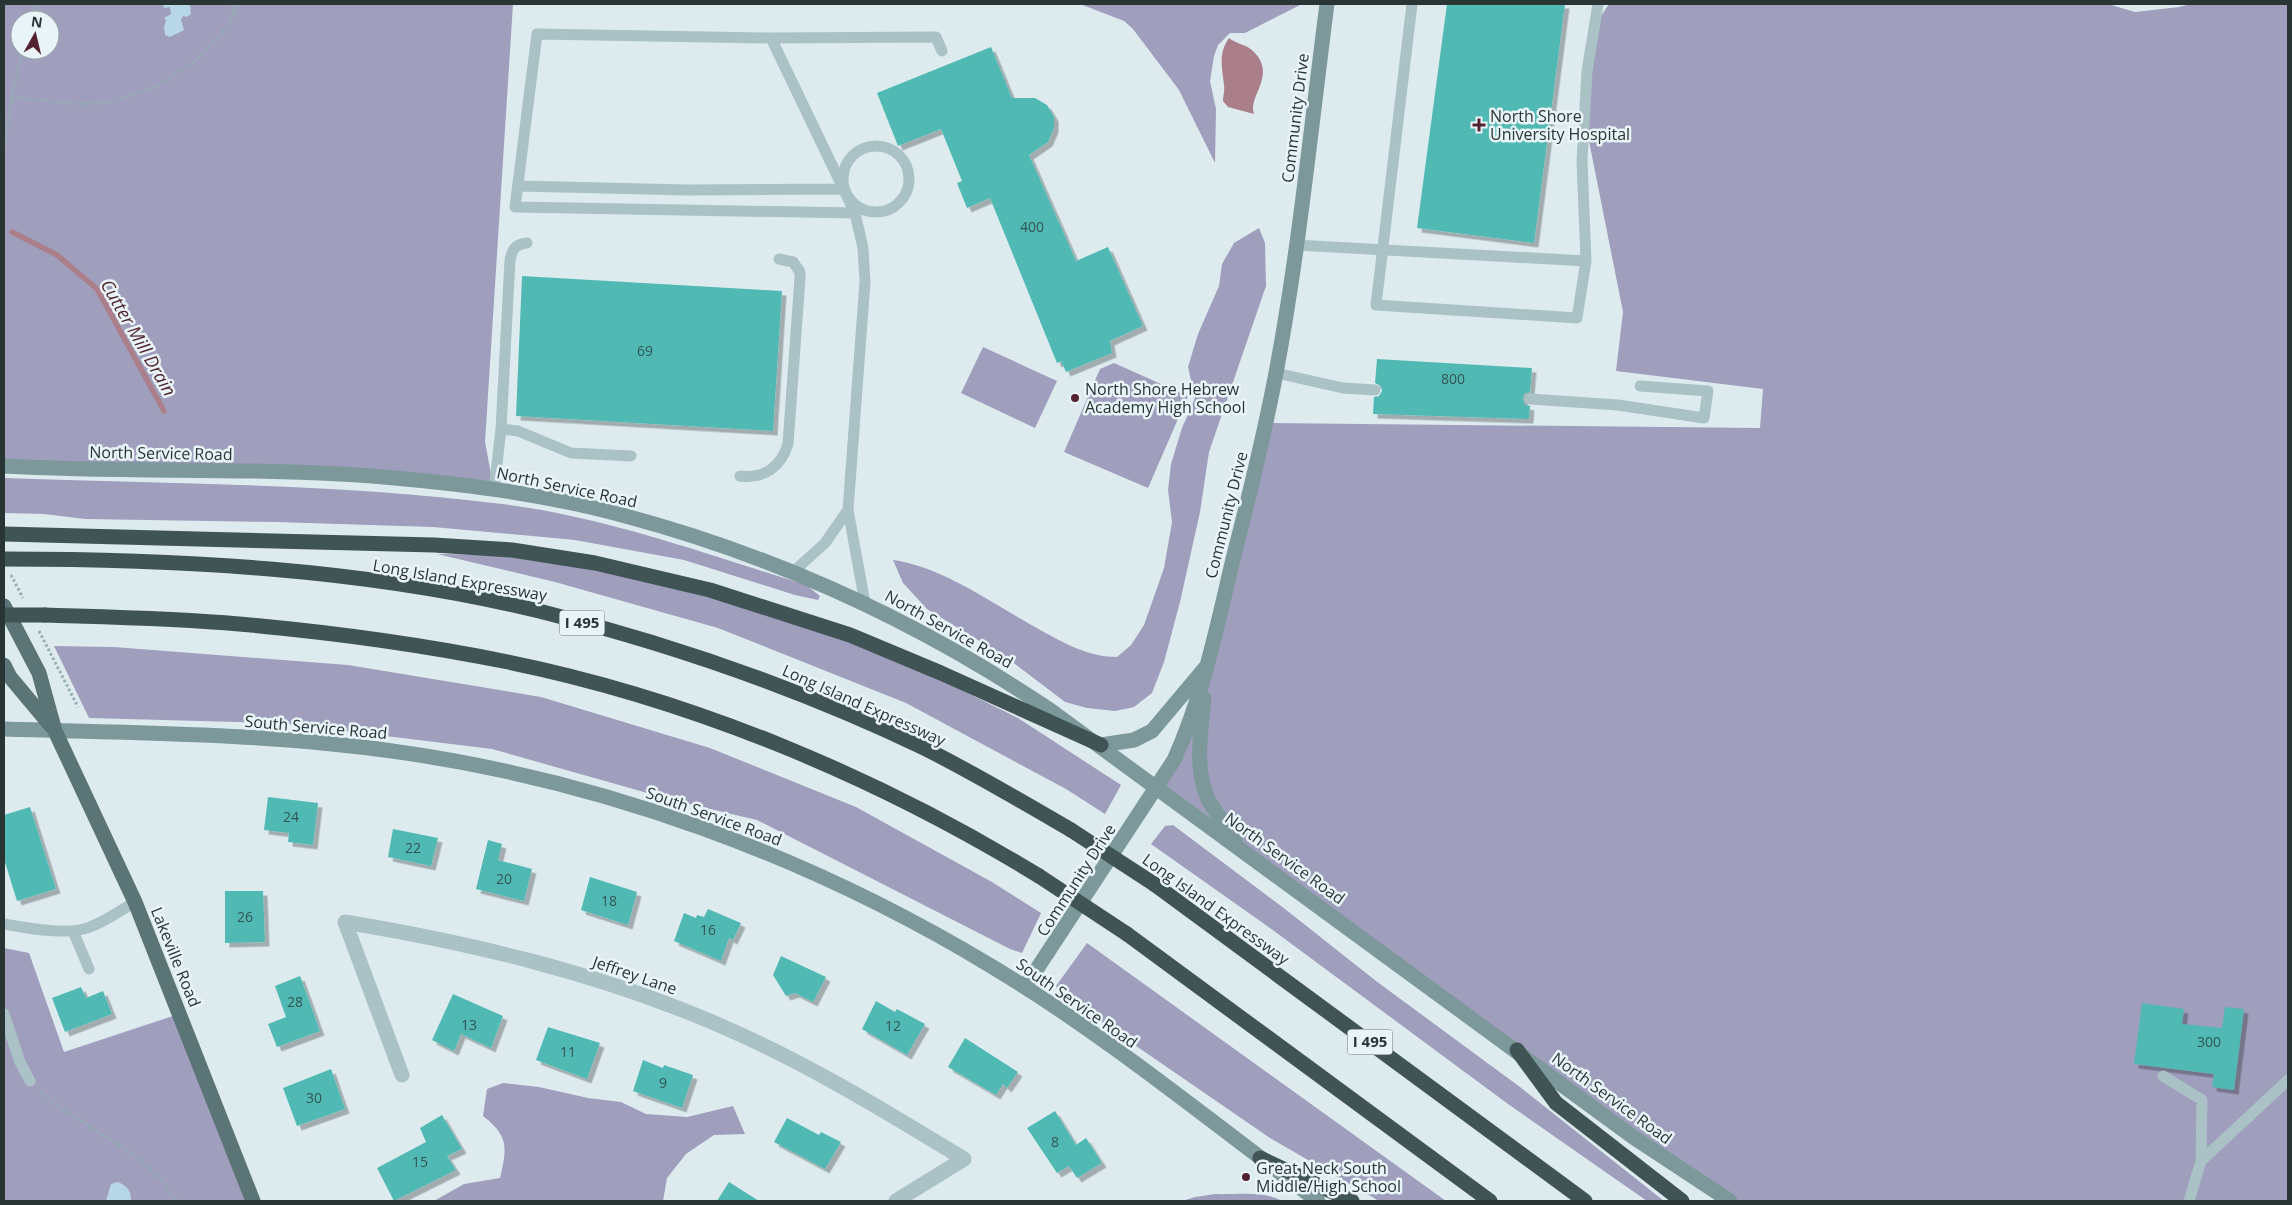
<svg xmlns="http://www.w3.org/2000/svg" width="2292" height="1205" viewBox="0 0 2292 1205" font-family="'Open Sans',sans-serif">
  <defs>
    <filter id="shadow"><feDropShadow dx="4.5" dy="4.5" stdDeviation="0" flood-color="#0004"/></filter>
  </defs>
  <rect width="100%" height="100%" fill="#ddebef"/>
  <path fill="#9f9ebd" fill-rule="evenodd" d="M4 4H513L485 442 494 490 445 484 4 466ZM20 20H50V50H20Z
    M1080 4H1302L1245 33H1230L1218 45 1214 56 1210 81 1216 109 1215 163 1179 90 1133 29 1124 21Z
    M1609 4H2108L2135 12 2179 7 2191 4H2288V1201H1730L1158 787 1174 760 1266 423 1760 428 1763 389 1616 371 1623 312 1588 136 1593 55 1601 16Z
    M1259 228 1265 243 1266 286 1209 452 1200 512 1180 602 1164 662 1152 693 1134 707 1115 711 1087 708 1065 702 1006 657 927 609 903 583 893 560C944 567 996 606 1042 631 1066 644 1089 657 1117 657L1131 645 1144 625 1164 568 1172 522 1168 490 1171 464 1182 428 1195 398 1188 367 1198 334 1219 286 1222 264 1234 243Z
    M983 347 1057 381 1035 428 961 393Z
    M1114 363 1188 396 1148 488 1064 452 1100 369Z
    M4 478C170 484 337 483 502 504 606 517 706 554 806 585L820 596 818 600 795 595 684 560 575 540 433 527 276 522 85 519 44 514 4 513Z
    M437 554 497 555 605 571 707 595 833 634 931 675 1018 718 1121 785 1105 814 1066 789 906 703 718 628 555 582Z
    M54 646 114 647 348 665 541 697 710 748 856 807 992 882 1041 913 1022 953 1010 949 757 820 672 800 492 749 279 723 89 718Z
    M1173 825 1285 909 1376 981 1520 1087 1664 1201H1647L1508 1104 1270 928 1151 844 1165 826Z
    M1087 943 1446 1201H1379L1270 1138 1062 995 1056 986Z
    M4 948 29 953 64 1052 182 1013 257 1201H4Z
    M503 1083 539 1087 588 1098 621 1102 646 1114 687 1117 733 1106 745 1134 714 1135 686 1154 667 1178 663 1201H434L464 1184 500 1178C507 1148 509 1136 483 1116L487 1089Z
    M1215 1194C1236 1195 1263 1190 1282 1201H1182L1195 1197Z"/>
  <path fill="#b7d6e7" d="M163 4H190L191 14 187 17 183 16 181 20 184 30 170 37 165 35 164 27 166 20 164 18 171 14 170 7 164 8Z
    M118 1182C128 1187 131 1190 131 1201H106L111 1184Z"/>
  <path fill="#aa7f8a" d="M1229 38C1236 44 1246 44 1253 51 1278 75 1247 97 1254 114L1228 107 1223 101C1223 96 1225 90 1224 85 1222 67 1218 54 1229 38Z"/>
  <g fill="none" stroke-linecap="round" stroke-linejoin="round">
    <path stroke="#aa7f8a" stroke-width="5.5" d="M12 232 57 255 97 289 164 411"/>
  </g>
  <path fill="#51b9b3" filter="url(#shadow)" d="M1447 4H1565L1534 243 1417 228Z
    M991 47 1012 98H1035L1047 105 1054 117V128L1048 142 1029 155 1076 261 1108 247 1143 326 1110 341 1112 353 1066 372 1061 361 1057 363 990 198 967 208 957 183 962 181 941 129 898 146 877 93Z
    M522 276 782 291 773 431 516 416Z
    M1377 359 1532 368 1530 392 1524 394 1523 399 1525 405 1530 406 1529 419 1373 414 1374 397 1379 396 1382 391 1381 386 1375 383Z
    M268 797 318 803 313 845 288 842 289 833 264 830Z
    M30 807 56 889 17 901 4 859V815Z
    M393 829 438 838 431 866 388 857Z
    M488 840 502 844 498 860 532 869 524 901 476 889Z
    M590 877 637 892 628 925 581 910Z
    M225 891H263L265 942 225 943Z
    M708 909 741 923 733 940 729 938 721 961 674 941 684 913 696 918 697 915 704 917Z
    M781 956 826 977 813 1002 795 993 786 996 773 975Z
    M300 976 320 1031 277 1047 268 1024 286 1017 275 986Z
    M81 987 86 998 103 991 112 1014 65 1032 52 998Z
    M453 994 503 1016 491 1048 461 1034 454 1051 432 1040Z
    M876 1001 895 1012 897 1009 925 1024 907 1055 862 1029Z
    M2142 1003 2184 1009 2182 1024 2222 1028 2225 1007 2244 1009 2234 1090 2212 1087 2214 1074 2134 1064Z
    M548 1027 600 1043 587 1079 536 1060Z
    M965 1038 1018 1072 1007 1088 1003 1084 996 1095 948 1067Z
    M643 1060 663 1068 664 1065 693 1075 682 1108 633 1091Z
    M331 1069 345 1109 297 1126 283 1088Z
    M1055 1111 1076 1145 1086 1138 1102 1163 1077 1178 1069 1166 1057 1173 1027 1128Z
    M442 1115 462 1149 447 1156 456 1170 394 1201 377 1168 426 1142 420 1128Z
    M787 1118 819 1135 821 1132 841 1142 825 1169 774 1142Z
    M729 1182 759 1201H717Z"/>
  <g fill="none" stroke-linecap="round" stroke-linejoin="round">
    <path stroke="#94aeb2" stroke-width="3" stroke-dasharray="2.5 2.5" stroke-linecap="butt" d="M232 4 234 12
      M30 20 38 4
      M12 97 23 50
      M4 148 12 97 76 104 113 102 157 86 193 63 228 26 238 4
      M11 575 23 598
      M39 631 78 707
      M40 1091 50 1101 137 1157 162 1180 176 1201"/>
    <path stroke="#aac2c6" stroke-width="11" d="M1412 4 1376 305 1577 318 1586 261 1582 161 1587 71 1598 4
      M771 38 537 34 515 207 855 213
      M843 179a33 33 0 1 1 66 0a33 33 0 1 1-66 0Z
      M518 186 687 190 844 189
      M1296 245 1586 261
      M1276 373 1343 388 1375 390
      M1530 399 1618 405 1704 418 1708 391 1640 386
      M501 429 518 431 571 453 631 456
      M740 476C764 479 781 467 788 444L800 278V272L793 262 779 259
      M494 490 501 429 510 260C512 250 515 244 527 243
      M793 572 825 543 848 510
      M865 603 848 510 865 282 863 248 855 213 771 38 936 37 942 51
      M4 924C27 928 68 936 90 927 106 921 121 910 135 902
      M73 931 89 969
      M4 1014 20 1062 30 1081
      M2163 1076 2202 1100 2201 1161
      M2189 1201 2201 1161 2288 1080"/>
    <path stroke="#aac2c6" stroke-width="15" d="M402 1075 345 922C471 943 594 972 712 1022 800 1059 882 1109 964 1159L896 1201"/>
    <path stroke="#7c989a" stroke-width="15" d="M4 466C126 473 250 467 372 476 456 483 541 493 622 515 776 556 918 621 1050 710L1633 1137 1730 1201
      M1204 698C1201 731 1194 768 1208 799 1215 813 1226 825 1236 837
      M4 729C133 733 263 733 392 751 603 780 809 856 991 966 1106 1035 1211 1122 1318 1201
      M1101 745 1134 740 1152 731 1205 668
      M1025 987 1174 760C1203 696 1217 627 1233 559 1249 497 1264 436 1276 373 1299 251 1311 127 1327 4"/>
    <path stroke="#5b7475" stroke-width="15" d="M4 606 39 673 55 731 135 902 253 1201
      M4 665 10 677 51 726"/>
    <path stroke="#415455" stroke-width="15" d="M4 534 434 545 512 550 595 563 710 590 850 635 941 673 1101 745
      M4 559C180 559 367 569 539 611 671 644 801 689 924 748 974 773 1023 802 1071 830
      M45 615C110 617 174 618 239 624 329 632 419 644 508 662 694 700 877 777 1039 876
      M1154 884 1585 1201
      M1127 934 1490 1201
      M1517 1050 1556 1103 1682 1201
      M1260 1158 1352 1201"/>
    <path stroke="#415455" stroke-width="15" d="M4 615H45
      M1071 830 1154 884
      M1039 876 1127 934"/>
  </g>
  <g fill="#52232e" stroke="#e9f4f8" stroke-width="2">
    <path d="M1476.5 117.5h5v5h5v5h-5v5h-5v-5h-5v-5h5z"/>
    <circle cx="1075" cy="398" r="5"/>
    <circle cx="1246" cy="1177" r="5"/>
  </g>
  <g text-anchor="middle" stroke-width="5" stroke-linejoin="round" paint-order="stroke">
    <g font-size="14" fill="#335554">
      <text x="1032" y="232">400</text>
      <text x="645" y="356">69</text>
      <text x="1453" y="384">800</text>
      <text x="291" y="822">24</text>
      <text x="413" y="853">22</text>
      <text x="504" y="884">20</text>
      <text x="609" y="906">18</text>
      <text x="245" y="922">26</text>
      <text x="708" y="935">16</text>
      <text x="295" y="1007">28</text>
      <text x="469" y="1030">13</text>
      <text x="893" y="1031">12</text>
      <text x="2209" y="1047">300</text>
      <text x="568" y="1057">11</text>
      <text x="663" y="1088">9</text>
      <text x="314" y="1103">30</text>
      <text x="1055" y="1147">8</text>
      <text x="420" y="1167">15</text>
    </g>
    <g fill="#e9f4f8" stroke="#636e70" stroke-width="1">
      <rect x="559.5" y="610.5" width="45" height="25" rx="4"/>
      <rect x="1347.5" y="1029.5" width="45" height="25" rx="4"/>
    </g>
    <g font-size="15" font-weight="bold" fill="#293435">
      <text x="582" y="628">I 495</text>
      <text x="1370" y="1047">I 495</text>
    </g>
    <g font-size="16" fill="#293435" stroke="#e9f4f8" text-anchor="start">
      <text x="1490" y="122">North Shore<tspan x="1490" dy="18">University Hospital</tspan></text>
      <text x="1085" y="395">North Shore Hebrew<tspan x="1085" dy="18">Academy High School</tspan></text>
      <text x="1256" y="1174">Great Neck South<tspan x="1256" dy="18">Middle/High School</tspan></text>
    </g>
    <g font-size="16" fill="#293435" stroke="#e9f4f8">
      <text transform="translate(1295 118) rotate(-83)" y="6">Community Drive</text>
      <text transform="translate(161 453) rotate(1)" y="6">North Service Road</text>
      <text transform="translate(567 487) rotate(12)" y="6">North Service Road</text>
      <text transform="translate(1226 515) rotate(-76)" y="6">Community Drive</text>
      <text transform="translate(460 580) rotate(10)" y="6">Long Island Expressway</text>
      <text transform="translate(949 629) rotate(29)" y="6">North Service Road</text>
      <text transform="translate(864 705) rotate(24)" y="6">Long Island Expressway</text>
      <text transform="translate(316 727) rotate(5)" y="6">South Service Road</text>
      <text transform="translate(714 816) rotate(20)" y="6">South Service Road</text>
      <text transform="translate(1285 858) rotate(36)" y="6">North Service Road</text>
      <text transform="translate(1076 880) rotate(-57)" y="6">Community Drive</text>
      <text transform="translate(1216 909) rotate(36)" y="6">Long Island Expressway</text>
      <text transform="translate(176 957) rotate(68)" y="6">Lakeville Road</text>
      <text transform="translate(635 975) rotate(19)" y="6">Jeffrey Lane</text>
      <text transform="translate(1077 1003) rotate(35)" y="6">South Service Road</text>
      <text transform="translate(1612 1098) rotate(36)" y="6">North Service Road</text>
    </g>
    <g font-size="18" font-style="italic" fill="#52232e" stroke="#e9f4f8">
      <text transform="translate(138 338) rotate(60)" y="6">Cutter Mill Drain</text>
    </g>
  </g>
  <rect width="2292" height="1205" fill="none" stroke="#293435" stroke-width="10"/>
  <g transform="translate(35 35) rotate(8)"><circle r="24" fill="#e9f4f8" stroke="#9ca7aa"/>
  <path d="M0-4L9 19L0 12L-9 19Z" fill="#52232e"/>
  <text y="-8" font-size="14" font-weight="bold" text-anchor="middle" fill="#293435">N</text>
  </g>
</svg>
